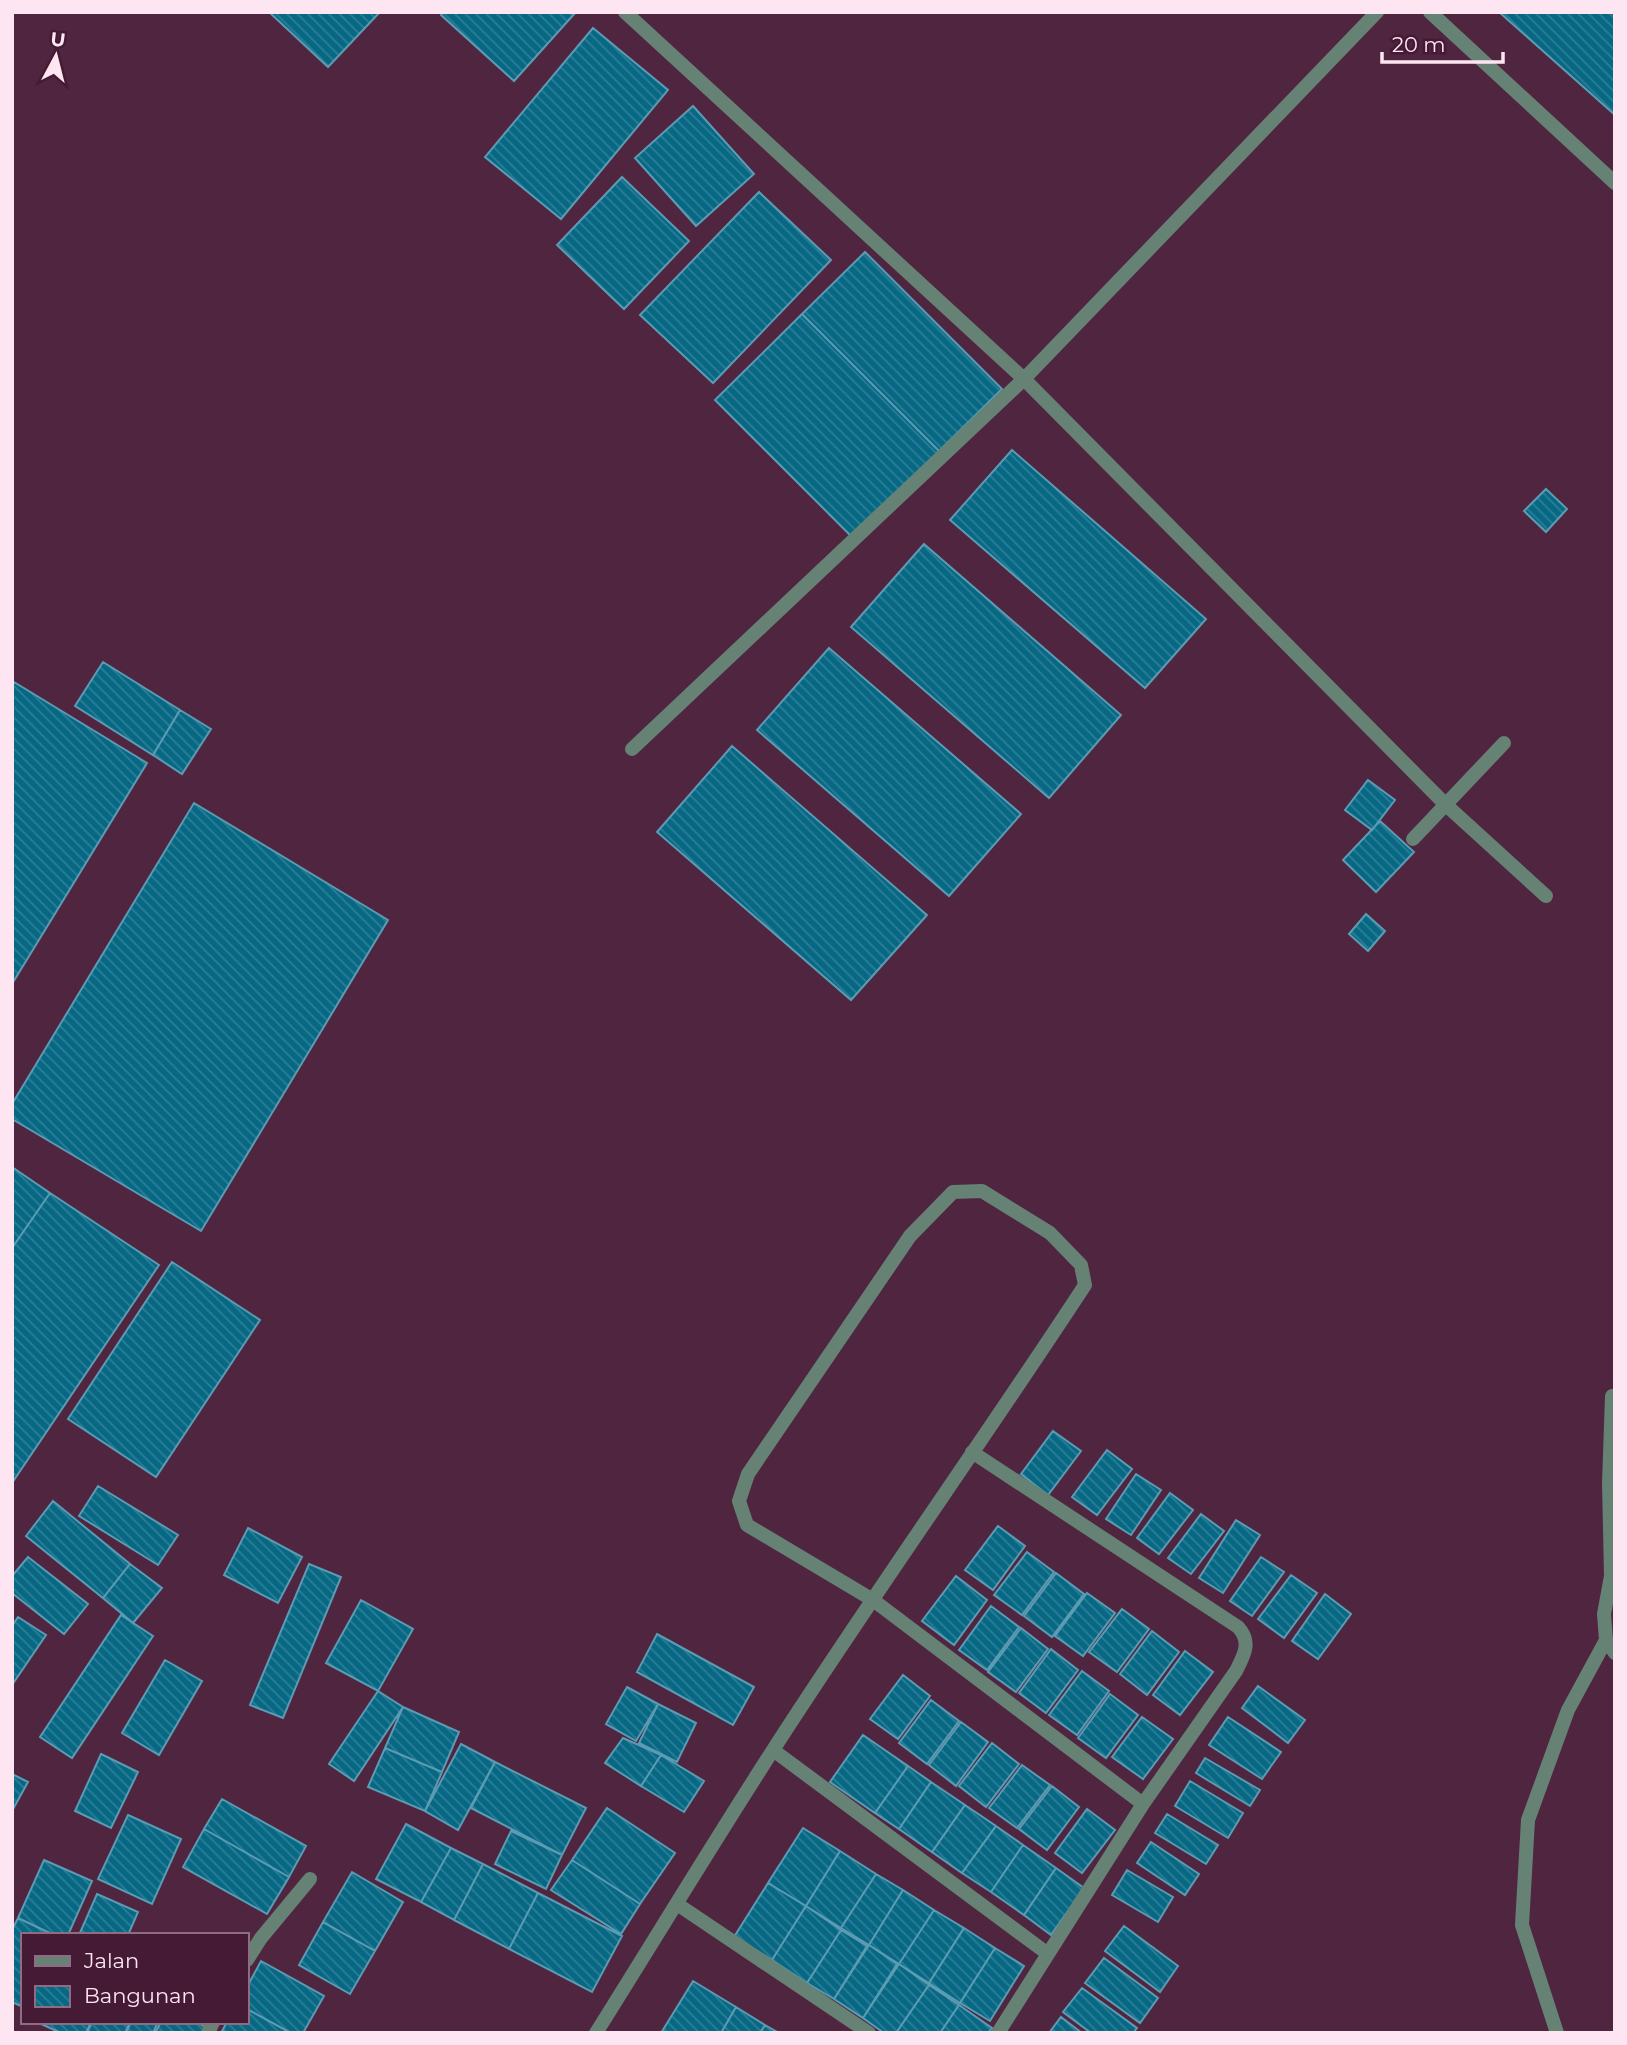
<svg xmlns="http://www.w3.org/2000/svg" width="1627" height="2045" viewBox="0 0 1627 2045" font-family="Montserrat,sans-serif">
  <defs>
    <pattern id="building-back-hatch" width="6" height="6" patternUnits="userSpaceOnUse" patternTransform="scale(1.75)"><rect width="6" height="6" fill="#076884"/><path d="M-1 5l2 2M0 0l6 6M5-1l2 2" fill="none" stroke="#2c7e96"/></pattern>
  </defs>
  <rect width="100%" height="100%" fill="#50253f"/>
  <path fill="url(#building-back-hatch)" stroke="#5b9bb3" stroke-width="2" d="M269 12H380L328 67Z
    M443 12H576L514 81 441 15Z
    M1499 12H1615V115Z
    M593 28 668 90 561 219 485 157Z
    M693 106 754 174 696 226 635 158Z
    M622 177 689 241 624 309 557 245Z
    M759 192 831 260 713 383 640 315Z
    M865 252 1002 389 939 451 802 314Z
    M802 314 939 451 852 537 715 400Z
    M1012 450 1206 619 1145 688 950 520Z
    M1546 489 1567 509 1546 532 1524 511Z
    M924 544 1121 715 1049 798 851 627Z
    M829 648 1021 814 949 896 757 730Z
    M103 662 180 710 153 755 75 706Z
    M14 682 147 763 12 984V686Z
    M180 710 211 729 182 774 153 755Z
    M732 746 927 915 851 1000 657 832Z
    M1368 780 1395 800 1372 830 1345 810Z
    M194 803 388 920 201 1231 12 1119V1104Z
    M1380 821 1414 852 1376 892 1343 860Z
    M1366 914 1385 931 1368 951 1349 934Z
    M12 1167 50 1193 12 1248Z
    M50 1193 159 1265 12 1483V1248Z
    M172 1262 260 1320 156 1477 68 1419Z
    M1053 1431 1081 1451 1048 1495 1021 1474Z
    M1107 1450 1132 1469 1097 1515 1072 1497Z
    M1136 1474 1161 1490 1131 1535 1106 1519Z
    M98 1486 178 1535 158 1565 79 1516Z
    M1170 1493 1193 1510 1159 1554 1137 1538Z
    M53 1501 130 1564 103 1598 26 1536Z
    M1201 1514 1224 1531 1191 1574 1168 1558Z
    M1236 1520 1260 1535 1223 1593 1199 1578Z
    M998 1526 1025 1546 993 1590 965 1570Z
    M248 1528 302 1557 278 1603 224 1575Z
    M1027 1552 1054 1572 1022 1615 994 1595Z
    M28 1557 88 1604 64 1634 12 1593V1576Z
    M1261 1557 1284 1572 1252 1616 1230 1601Z
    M130 1564 162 1588 133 1623 103 1598Z
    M309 1564 341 1577 283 1718 250 1705Z
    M1056 1573 1084 1594 1052 1637 1024 1616Z
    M1291 1575 1317 1593 1284 1638 1258 1619Z
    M956 1576 987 1600 954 1645 922 1621Z
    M1087 1593 1115 1613 1083 1656 1055 1636Z
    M1325 1594 1351 1614 1318 1659 1292 1641Z
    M361 1600 413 1629 378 1691 326 1663Z
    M991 1606 1019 1627 987 1670 959 1650Z
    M1122 1609 1149 1629 1117 1672 1089 1652Z
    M121 1615 153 1636 72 1758 40 1737Z
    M18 1617 46 1635 12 1685V1626Z
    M1021 1628 1048 1649 1016 1692 988 1672Z
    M1152 1631 1179 1652 1147 1695 1120 1674Z
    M657 1634 754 1687 733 1725 637 1672Z
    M1051 1649 1078 1670 1046 1713 1019 1693Z
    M1185 1651 1213 1672 1180 1715 1153 1695Z
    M165 1660 202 1681 159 1755 122 1733Z
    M1082 1671 1109 1691 1077 1735 1049 1715Z
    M903 1675 930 1696 898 1739 870 1719Z
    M1258 1686 1305 1720 1288 1743 1242 1708Z
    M627 1687 658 1704 636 1741 606 1724Z
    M378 1691 403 1707 354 1781 329 1764Z
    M1110 1694 1138 1715 1106 1758 1078 1738Z
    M931 1700 959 1721 927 1764 899 1743Z
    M658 1704 696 1723 677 1762 639 1743Z
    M403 1707 459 1732 442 1772 385 1748Z
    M1142 1717 1173 1739 1143 1779 1112 1757Z
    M1228 1717 1281 1752 1262 1779 1209 1745Z
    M961 1722 988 1742 956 1786 929 1765Z
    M863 1735 908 1766 875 1813 830 1782Z
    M623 1738 661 1755 641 1786 605 1763Z
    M992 1743 1019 1764 986 1807 959 1786Z
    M461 1744 495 1762 458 1830 425 1811Z
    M385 1748 442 1772 425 1811 368 1787Z
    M101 1754 138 1772 111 1828 75 1811Z
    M661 1755 704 1781 684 1812 641 1786Z
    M1205 1758 1260 1790 1250 1806 1196 1773Z
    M495 1762 586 1808 562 1855 471 1808Z
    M1022 1765 1050 1785 1017 1828 989 1808Z
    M908 1766 931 1782 899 1829 875 1813Z
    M12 1774 28 1782 12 1811Z
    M1190 1781 1243 1813 1228 1838 1175 1806Z
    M931 1782 965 1805 932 1852 899 1829Z
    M1052 1786 1079 1807 1047 1850 1019 1829Z
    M222 1799 306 1846 289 1877 204 1829Z
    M965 1805 996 1826 962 1873 932 1852Z
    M607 1808 675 1853 640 1904 572 1860Z
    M1087 1809 1115 1830 1082 1873 1055 1853Z
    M1167 1814 1218 1845 1206 1864 1155 1833Z
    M128 1815 181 1839 152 1904 98 1879Z
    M406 1824 451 1848 421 1902 376 1879Z
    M996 1826 1023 1845 991 1892 962 1873Z
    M803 1828 840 1851 806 1906 768 1883Z
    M204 1829 289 1877 267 1914 183 1867Z
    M511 1831 562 1855 546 1889 495 1864Z
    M1151 1842 1199 1874 1185 1895 1137 1863Z
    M1023 1845 1056 1868 1024 1915 991 1892Z
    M451 1848 483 1864 454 1920 421 1902Z
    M840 1851 876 1874 841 1928 806 1906Z
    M44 1860 92 1881 68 1935H54L18 1918Z
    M572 1860 640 1904 621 1934 551 1890Z
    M483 1864 538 1893 509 1949 454 1920Z
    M1056 1868 1084 1888 1051 1935 1024 1915Z
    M1127 1870 1173 1897 1158 1922 1112 1895Z
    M352 1872 403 1902 375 1951 323 1922Z
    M876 1874 903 1890 869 1945 841 1928Z
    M768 1883 806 1906 772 1960 734 1937Z
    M903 1890 934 1910 899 1964 869 1945Z
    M538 1893 622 1936 592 1992 509 1949Z
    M97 1894 138 1912 128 1935H79Z
    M806 1906 841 1930 807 1983 772 1960Z
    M934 1910 964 1928 929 1983 899 1964Z
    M18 1918 54 1935H23V2007L12 2002V1930Z
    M323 1922 375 1951 350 1994 299 1965Z
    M1124 1926 1178 1966 1160 1992 1105 1951Z
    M964 1928 995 1948 960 2003 929 1983Z
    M841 1930 867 1946 834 1999 807 1983Z
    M869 1945 897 1964 863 2018 834 1999Z
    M995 1948 1024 1966 990 2021 960 2003Z
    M1104 1958 1158 1998 1140 2023 1085 1983Z
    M261 1961 324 1996 303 2033H291L247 2009V1987Z
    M899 1964 929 1985 896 2033H884L863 2018Z
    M693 1981 736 2007 721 2033H661Z
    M929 1985 959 2005 940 2033H896Z
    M1082 1988 1137 2028 1133 2033H1091L1063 2012Z
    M959 2005 992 2028 988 2033H940Z
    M736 2007 765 2025 760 2033H721Z
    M247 2009 291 2033H221L227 2022H247Z
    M1061 2017 1082 2033H1049Z
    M42 2022H91L86 2033H61L41 2024Z
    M92 2022H130L125 2033H87Z
    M131 2022H158L153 2033H126Z
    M161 2022H197L205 2027 202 2033H155Z
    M765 2025 779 2033H760Z"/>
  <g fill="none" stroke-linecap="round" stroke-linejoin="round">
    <path stroke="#658274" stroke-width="14" d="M625 12 1024 379 1377 12
      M1430 12 1615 183
      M632 749 1024 379 1445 804 1546 896
      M1413 839 1504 743
      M1606 1640 1604 1614 1611 1576 1609 1483 1612 1396"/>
    <path stroke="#658274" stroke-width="14" d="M972 1452 1238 1627C1252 1642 1244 1655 1236 1671L1143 1804 998 2033
      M773 1750 1048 1954
      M677 1904 869 2033
      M247 1960 261 1938 310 1879
      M208 2033 213 2022
      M596 2033C655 1939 713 1843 773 1750 874 1593 983 1441 1085 1285L1081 1265 1050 1233 982 1191 953 1192 910 1236 748 1474 739 1501 747 1525 873 1600 1143 1804
      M1557 2033 1522 1925 1528 1820 1568 1710 1606 1640 1615 1653"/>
  </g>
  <rect width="1627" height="2045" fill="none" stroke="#fde6f2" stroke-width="28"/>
  <rect x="21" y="1933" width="228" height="91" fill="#451a35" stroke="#8f6c81" stroke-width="2"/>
  <rect x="35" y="1956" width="35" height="10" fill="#658274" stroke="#8f6c81" stroke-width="2"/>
  <text x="84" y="1968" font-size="21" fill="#fde6f2">Jalan</text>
  <rect x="35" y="1986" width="35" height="21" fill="url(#building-back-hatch)" stroke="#8f6c81" stroke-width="2"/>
  <text x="84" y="2003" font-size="21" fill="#fde6f2">Bangunan</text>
  <g transform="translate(56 56) rotate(7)" stroke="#451a35" stroke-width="5" paint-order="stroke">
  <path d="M0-5L12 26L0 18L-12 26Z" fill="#fde6f2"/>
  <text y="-10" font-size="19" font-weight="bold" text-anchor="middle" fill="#fde6f2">U</text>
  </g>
  <path d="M1382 52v10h121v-10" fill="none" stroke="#fde6f2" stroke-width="3.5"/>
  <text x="1392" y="52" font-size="21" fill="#fde6f2" stroke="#451a35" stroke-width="5" paint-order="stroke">20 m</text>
</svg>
